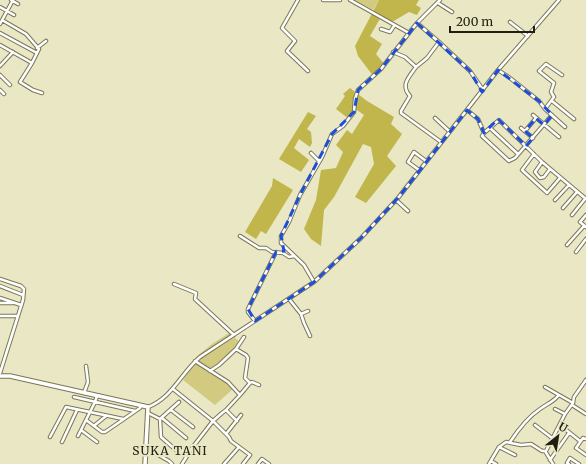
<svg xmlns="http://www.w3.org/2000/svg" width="586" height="464" viewBox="0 0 586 464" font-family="Merriweather,serif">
  <rect width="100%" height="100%" fill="#e9e7c4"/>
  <path fill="#d1ca80" d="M353 0H379L373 10Z
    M229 333 241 343 230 358 213 371 225 380 233 389 215 405 183 380 195 358 212 344Z"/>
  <path fill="#c0b64c" d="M379 0H419L416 5 421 8 417 15 409 12 392 22 381 17 370 36 382 44 376 54 385 65 374 77 358 56 355 46Z
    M350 88 367 101 394 117 391 124 402 134 387 156 396 166 366 203 355 197 374 164 371 147 363 144 334 197 324 210 321 246 311 239 304 229 316 200 321 170 336 168 343 152 336 145 347 130 352 134 364 115 357 110 349 119 336 109 345 96 343 94Z
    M308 112 316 116 307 129 311 132 312 143 310 147 299 139 294 148 309 160 301 172 279 159Z
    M273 178 293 190 266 234 261 231 256 239 245 232 272 186Z"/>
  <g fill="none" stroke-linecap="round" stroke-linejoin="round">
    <g stroke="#7a7758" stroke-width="4.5">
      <path id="minor" d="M11 0 18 4
        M298 0 282 28 295 41 287 51 308 71
        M323 0H340
        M438 3 452 12
        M0 7 14 15
        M510 22 528 36
        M417 23 440 0
        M0 24 13 0
        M381 29 390 32 394 26
        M0 33 37 53
        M409 33 417 23 439 42 470 71 483 90
        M0 45 32 63 39 49 26 34 2 20
        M37 48 46 41
        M393 52 405 57 416 67 427 58 439 42
        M32 63 20 82 33 90 42 93
        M0 66 13 52
        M416 67C409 77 400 85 410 96L401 111V113L441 142
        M498 70 510 78 539 101 545 109 565 127
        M0 75 10 85
        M0 90 4 94
        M552 101 574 119
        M545 109 554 97 551 92 554 83 539 71 546 64 562 75
        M467 110 478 119 484 133 482 136 509 161 515 158 552 115
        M533 115 559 137
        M435 118 449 131
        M490 128 518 154
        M521 128 533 138
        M525 131 536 118
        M484 133 499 120 542 162 586 199
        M311 153 319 161
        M534 154 522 170 545 191 547 193 560 178
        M542 162 535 172 540 178 544 177 550 169
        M419 170 408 162 414 152 426 161
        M396 200 408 211
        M555 200 569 185
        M563 208 577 192
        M572 215 585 199
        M586 215 580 222 586 227
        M240 236 259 248H266L272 252 283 253 289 257 294 256
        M567 245 584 226
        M576 252 586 239
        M0 279 21 286 24 289 23 300 0 373
        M314 282 304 265 281 243V236L289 222 300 195 322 157 332 134 343 126 354 112 355 99 358 90 381 69 409 33 350 0
        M174 284 196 293 195 299 234 335
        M0 286 23 295
        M0 298 21 305
        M289 299 301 314 304 323 310 336
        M0 303H13
        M301 314 308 311
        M0 316H18
        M255 321 248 312V309L276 252
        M236 349 244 337
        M210 371 219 365 236 349 246 355 248 358 245 378 250 383
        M545 387 573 403
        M173 389 213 421 229 437 231 441 250 455 243 464
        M84 393 88 382 86 366
        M240 395 250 383 252 382 259 385
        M74 397 135 411
        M572 405 586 414
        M148 407C172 398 181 373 200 357L314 282 361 238 398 198 498 70 559 0
        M555 409 565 414
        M171 410 193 427
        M226 410 237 421
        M148 413 160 419 161 437 177 451
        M162 418 186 438
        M160 419 179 402
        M86 420 102 432H105L140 408 141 406
        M95 425 106 416
        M535 425 552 438
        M560 425 580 441
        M81 430 97 442
        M226 434 241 415
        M78 436 95 402 97 396
        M50 437 66 407 123 419
        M586 439 583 438 576 448 586 455
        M62 442 77 410
        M510 442C518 430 528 417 540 409 547 404 553 402 558 396
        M499 447 515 455
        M146 448 169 461 172 464
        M545 451 553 464
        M550 460 569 433
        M491 461 496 464
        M182 464 192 448 213 421 222 413 226 410 240 395 228 382 195 361
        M224 464 239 447
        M258 464 262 459 269 464
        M489 464 499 447 506 442 521 445 531 444 542 451H546L565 414 573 403 574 397 586 380
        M569 464 567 463 570 458 579 464"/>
    </g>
    <g stroke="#7a7758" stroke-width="5.5">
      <path id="tertiary" d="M0 376H10L148 407 145 464"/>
    </g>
    <use href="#minor" stroke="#fff" stroke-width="2.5"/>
    <use href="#tertiary" stroke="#fff" stroke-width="3.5"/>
  </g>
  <path fill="none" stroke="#1d4ed8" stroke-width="3" stroke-dasharray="8 5" stroke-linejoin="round" d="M417 23 470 71 482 92 498 70 539 101 552 115 544 125 536 118 525 131 533 138 526 146 498 119 484 133 478 119 467 110 398 198 361 238 314 282 255 321 248 309 276 252 284 251 281 236 300 195 332 134 354 112 358 90 381 69Z"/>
  <g text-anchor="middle" stroke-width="4" stroke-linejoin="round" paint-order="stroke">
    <g font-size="12" letter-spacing="1" fill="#1f1e11" stroke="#e9e7c4">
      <text x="170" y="455">SUKA TANI</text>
    </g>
  </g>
  <g transform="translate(558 436) rotate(30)" stroke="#e9e7c4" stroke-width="3" paint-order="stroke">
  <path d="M0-3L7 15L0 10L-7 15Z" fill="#1f1e11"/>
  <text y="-6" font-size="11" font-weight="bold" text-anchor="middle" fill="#1f1e11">U</text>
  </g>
  <path d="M450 26v6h84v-6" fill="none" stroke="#1f1e11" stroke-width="2"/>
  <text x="456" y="26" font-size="12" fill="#1f1e11" stroke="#e9e7c4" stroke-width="3" paint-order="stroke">200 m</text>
</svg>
